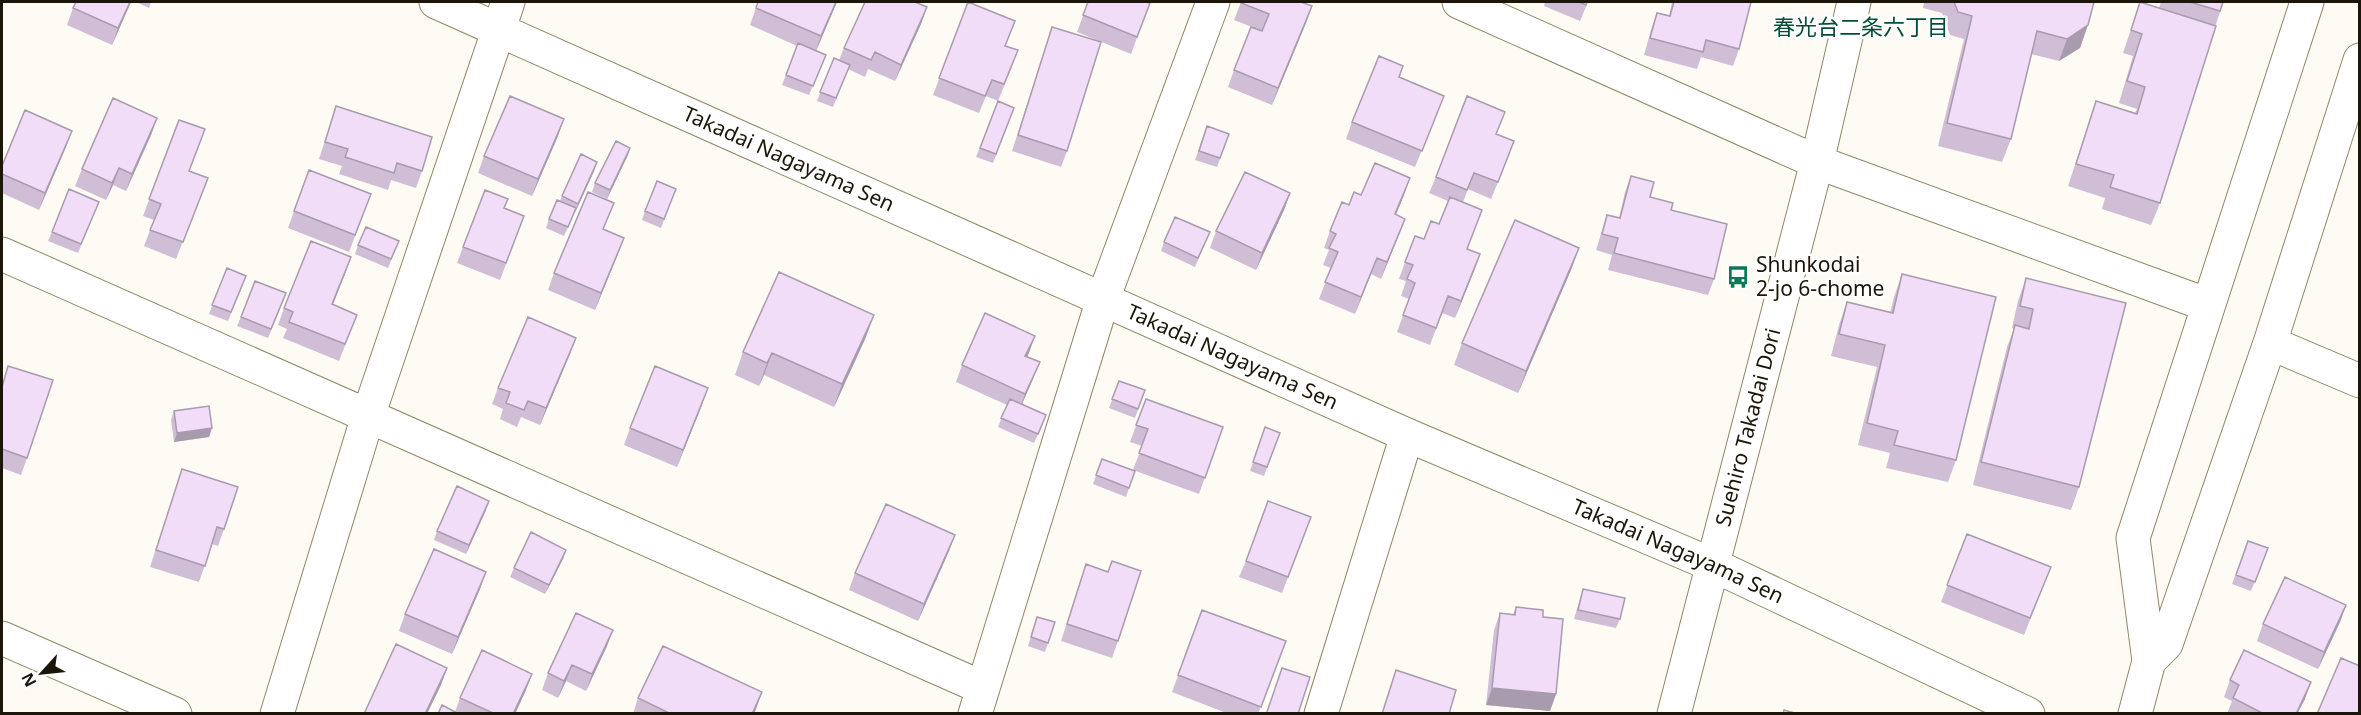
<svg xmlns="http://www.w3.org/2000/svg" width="2361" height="715" viewBox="0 0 2361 715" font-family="'Noto Sans','Noto Sans JP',sans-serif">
  <rect width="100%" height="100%" fill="#fefbf4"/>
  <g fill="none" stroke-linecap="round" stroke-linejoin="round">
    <g stroke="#938566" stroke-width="35">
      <path id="minor" d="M1459 2 1817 162 2208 305
        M2 254 983 688
        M2270 343 2360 381
        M2 638 175 714
        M2149 661 2166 644 2270 343 2360 60
        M277 714 368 416 508 2
        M975 714 1103 299 1213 2
        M1321 714 1407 435
        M2135 714 2149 661 2133 538 2307 2"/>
    </g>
    <g stroke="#938566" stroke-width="35">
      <g id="tertiary">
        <path id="s1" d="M436 2 1407 435 1713 565 2028 714"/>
        <path id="s2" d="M1674 714 1817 162 1854 2"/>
      </g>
    </g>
    <use href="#minor" stroke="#fff" stroke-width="33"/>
    <use href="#tertiary" stroke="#fff" stroke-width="33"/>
  </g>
  <path fill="#cfbed5" d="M131 2 112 45 67 25 73 8Z
    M136 2H151L149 8Z
    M837 2 816 51 826 55 809 95 782 85 797 46 750 25 756 8Z
    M968 2 1006 46 1012 67 998 101 986 96 979 113 933 95Z
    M1088 2 1150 3 1131 54 1077 32Z
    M1241 2 1306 23 1272 105 1228 87 1234 70 1257 29 1234 20Z
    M1545 2H1588L1580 21 1544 6Z
    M1672 2H1751L1739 49 1733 66 1701 57 1697 69 1644 55 1651 30 1657 13 1669 16Z
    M1924 2H2094L2080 48 2059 61 2031 54 2011 139 2002 162 1938 146 1964 39 1950 35 1942 13 1923 8Z
    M2140 2 2159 8 2161 2H2223L2160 203 2151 225 2102 209 2105 198 2068 186 2096 101 2135 113 2137 109 2119 103 2133 56 2123 53Z
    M927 7 921 24 895 81 868 69 865 77 848 69 833 107 817 101 834 58 839 60 844 48Z
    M1052 27 1067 151 1061 167 1012 151Z
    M1399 77 1444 96 1415 167 1346 139 1352 122Z
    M998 101 1014 108 993 163 976 157Z
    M336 106 422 171 416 188 391 180 388 190 339 174 342 166 319 159Z
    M157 118 151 135 126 191 113 185 106 200 75 186 82 169Z
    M179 120 189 171 208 178 176 259 144 246 154 220 143 216Z
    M1207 126 1229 134 1217 167 1195 160Z
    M72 131 66 147 39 210 2 193V166Z
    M1496 135 1508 158 1491 199 1468 189 1463 202 1467 249 1474 271 1455 318 1442 313 1430 345 1397 332 1409 299 1401 296 1406 281 1399 279 1405 262 1424 239 1439 224 1448 201 1429 193 1436 177Z
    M558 136 532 196 478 173 484 156Z
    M630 148 627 157 607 199 592 192 595 183Z
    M309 170 371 194 349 252 288 228Z
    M594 171 564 236 546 228 549 219 560 201 562 196Z
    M1631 176 1650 197 1671 210 1714 279 1708 295 1608 270 1612 255 1596 250 1607 215 1619 218 1625 192Z
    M676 189 661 228 642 220 645 211Z
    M1290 193 1284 210 1256 270 1210 248 1216 231Z
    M1361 195H1404L1396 215 1405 219 1381 279 1371 274 1355 314 1319 299 1331 268 1323 265 1329 250 1324 248 1330 231 1349 205Z
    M99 202 78 253 48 241 52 232Z
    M505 208 524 216 500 280 457 263 463 247Z
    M604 229 618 254 595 310 548 290 554 273Z
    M1210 232 1195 267 1161 251 1164 242Z
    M399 241 388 268 355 254 358 245Z
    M1579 248 1571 270 1518 393 1454 365 1462 343Z
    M351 257 333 305 357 315 339 361 283 338 287 329 278 325 284 308Z
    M227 268 243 285 228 321 209 314Z
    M1902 274 1956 460 1948 482 1886 468 1890 453 1858 445 1877 367 1831 356 1839 325 1847 302 1890 313 1894 297Z
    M2026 278 2079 487 2071 510 1973 485 2007 347 2014 329 2012 328 2018 301Z
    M283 302 268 338 237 326 241 317Z
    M1035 336 1027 357 1033 379 1022 404 1043 424 1034 443 998 427 1007 405 956 382 962 365Z
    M866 337 834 407 764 375 759 386 735 375 743 352Z
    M576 338 570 354 540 425 521 417 517 427 500 419 503 409 492 404 498 388Z
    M8 366 27 458 21 475 2 468V385Z
    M1119 381 1145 390 1135 418 1109 408Z
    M1146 399 1223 427 1199 494 1133 470 1142 446 1130 442Z
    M702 405 677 467 624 445 630 428Z
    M174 411 212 428 209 437 174 442 171 420Z
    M1265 427 1280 433 1264 476 1250 471Z
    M1102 459 1135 471 1126 497 1093 484Z
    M182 469 224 529 218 546 212 544 199 582 150 567Z
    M486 510 466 554 434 540 437 531Z
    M1311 517 1282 593 1239 577 1246 561Z
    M1967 534 2051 567 2024 635 1941 602Z
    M955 535 949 551 918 621 849 590 855 573Z
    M2248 541 2268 548 2251 591 2232 584Z
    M566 550 563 559 545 594 510 577 514 568Z
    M1086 564 1108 572 1118 641 1112 658 1061 641Z
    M480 589 452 654 399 631 405 614Z
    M1583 589 1620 619 1616 628 1574 619Z
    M2346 605 2340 622 2318 669 2257 641 2263 624Z
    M1516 607 1543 617 1556 694 1550 711 1486 705 1494 630 1500 613 1513 614Z
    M1202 610 1286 641 1258 714H1229L1172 692Z
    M1037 617 1055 622 1045 652 1028 646Z
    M613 630 607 646 586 691 566 681 558 698 542 690 548 673Z
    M1396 670 1449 714H1382Z
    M2230 680 2305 699 2297 714H2227L2232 701 2224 697Z
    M526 690 515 714H438L455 712 460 698Z
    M762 692 754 714H633L638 698Z"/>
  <path fill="#a99bae" d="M130 2H131L112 45 118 28Z
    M836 2H837L815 53 821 36Z
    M1312 6 1306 23 1272 105 1278 88Z
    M927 7 921 24 895 81 901 65Z
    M2088 25 2080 48 2059 61 2067 39Z
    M157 118 151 135 126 191 132 174Z
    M564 119 558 136 532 196 538 179Z
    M72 131 66 147 39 210 45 193Z
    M630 148 627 157 607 199 610 190Z
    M597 162 594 171 575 213 578 204Z
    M119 168 113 185 106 200 112 183Z
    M1410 178 1404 195 1389 231 1395 214Z
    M1290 193 1284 210 1256 270 1262 253Z
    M1405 219 1399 235 1381 279 1387 262Z
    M624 238 618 254 595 310 601 293Z
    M1579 248 1571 270 1518 393 1526 371Z
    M1480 254 1474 271 1455 318 1461 301Z
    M351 257 345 274 326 321 332 304Z
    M1377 258 1371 274 1355 314 1361 297Z
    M874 315 866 337 834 407 842 384Z
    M1035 336 1029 353 1019 373 1025 356Z
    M576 338 570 354 540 425 546 408Z
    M772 353 764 375 759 386 767 363Z
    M1040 362 1033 379 1019 411 1025 394Z
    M708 388 702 405 677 467 683 450Z
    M212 428 209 437 174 442 177 433Z
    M489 501 486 510 466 554 469 545Z
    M955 535 949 551 918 621 924 604Z
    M566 550 563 559 545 594 549 585Z
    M486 572 480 589 452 654 458 637Z
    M2346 605 2340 622 2318 669 2324 652Z
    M613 630 607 646 586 691 592 674Z
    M572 665 566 681 558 698 564 681Z
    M447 668 441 685 427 714H425Z
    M532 674 526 690 515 714H513Z
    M2311 682 2305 699 2297 714H2296Z
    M1492 688 1556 694 1550 711 1486 705Z
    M762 692 756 709 754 714H752Z"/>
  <path fill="#f1ddf8" stroke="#a99bae" stroke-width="1.5" d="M76 2H130L118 28 73 8Z
    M758 2H836L821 36 756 8Z
    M865 2H915L927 7 901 65 875 52 871 60 844 48Z
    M968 2 1015 21 1005 46 1018 50 1004 84 992 80 985 96 939 78Z
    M1088 2H1145L1150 3 1137 37 1083 15Z
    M1241 2H1301L1312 6 1278 88 1234 70 1251 27 1262 31 1269 14 1241 3Z
    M1579 2H1587L1586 5Z
    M1674 2H1751L1739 49 1706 40 1703 52 1650 38 1657 13 1670 16Z
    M1954 2H2094L2088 25 2067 39 2037 31 2011 139 1947 123 1972 16 1958 12Z
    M2140 2 2216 26 2160 203 2110 187 2114 175 2076 164 2096 101 2137 114 2145 87 2127 81 2142 34 2131 30Z
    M2190 2H2223L2220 11Z
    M1052 27 1101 42 1067 151 1018 135Z
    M798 43 826 55 813 86 786 75Z
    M1379 56 1403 66 1399 77 1444 96 1422 151 1352 122Z
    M834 58 850 65 836 98 820 92Z
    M510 96 564 119 538 179 484 156Z
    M1467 96 1505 112 1496 134 1514 141 1498 182 1474 173 1467 190 1436 177Z
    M113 98 157 118 132 174 119 168 112 183 82 169Z
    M998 101 1014 108 996 154 980 148Z
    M336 106 432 137 422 171 397 163 394 173 345 157 348 149 325 142Z
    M25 110 72 131 45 193 2 174V166Z
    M179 120 205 129 189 171 208 178 183 242 150 230 161 204 149 199Z
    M1207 126 1229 134 1220 158 1199 151Z
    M616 141 630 148 610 190 595 183Z
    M581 154 597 162 578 204 562 196Z
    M1375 163 1410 178 1395 214 1405 219 1387 262 1377 258 1361 297 1325 282 1338 252 1329 248 1336 234 1330 231 1342 202 1349 205 1354 192 1361 195Z
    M309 170 371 194 355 235 294 211Z
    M1245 172 1290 193 1262 253 1216 231Z
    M1631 176 1654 182 1650 197 1673 203 1671 210 1727 224 1714 279 1614 253 1618 238 1602 234 1607 215 1620 218Z
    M657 181 676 189 664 219 645 211Z
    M69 189 99 202 81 244 52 232Z
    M485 190 508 199 504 208 524 216 506 263 463 247Z
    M588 192 614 203 603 229 624 238 601 293 554 273Z
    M1450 197 1482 210 1467 249 1480 254 1461 301 1448 296 1436 328 1403 315 1415 283 1407 279 1413 265 1405 262 1415 236 1424 239 1431 221 1439 224Z
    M557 200 576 208 568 227 549 219Z
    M1175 217 1210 232 1198 258 1164 242Z
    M1515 220 1579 248 1526 371 1462 343Z
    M366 227 399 241 391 259 358 245Z
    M311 241 351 257 332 304 357 315 345 344 289 322 293 312 284 308Z
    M227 268 246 276 231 312 212 305Z
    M779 272 874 315 842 384 772 353 767 363 743 352Z
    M1902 274 1996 297 1956 460 1894 445 1898 431 1867 423 1885 345 1839 334 1847 302 1893 313Z
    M2026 278 2126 303 2079 487 1981 462 2015 325 2029 329 2033 309 2020 306Z
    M255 281 286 293 271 329 241 317Z
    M985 313 1035 336 1025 356 1040 362 1025 394 962 365Z
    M528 317 576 338 546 408 528 401 524 410 506 403 510 392 498 388Z
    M8 366 53 380 27 458 2 449V387Z
    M655 366 708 388 683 450 630 428Z
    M1119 381 1145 390 1138 409 1112 399Z
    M1010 399 1046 415 1038 434 1001 418Z
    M1146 399 1223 427 1205 478 1139 453 1148 429 1136 425Z
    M209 406 212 428 177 433 174 411Z
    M1265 427 1280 433 1267 467 1253 462Z
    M1102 459 1135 471 1129 488 1096 475Z
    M182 469 238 487 224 529 217 527 205 566 156 550Z
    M457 486 489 501 469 545 437 531Z
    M1268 501 1311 517 1288 577 1246 561Z
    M886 504 955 535 924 604 855 573Z
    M531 532 566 550 549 585 514 568Z
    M1967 534 2051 567 2030 618 1947 585Z
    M2248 541 2268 548 2255 582 2236 575Z
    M434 549 486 572 458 637 405 614Z
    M1112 561 1141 571 1118 641 1067 624 1086 564 1108 572Z
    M2285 577 2346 605 2324 652 2263 624Z
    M1583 589 1625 598 1620 619 1578 610Z
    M1516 607 1543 610V617L1563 619 1556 694 1492 688 1500 613 1515 615Z
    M1202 610 1286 641 1261 707 1178 675Z
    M576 613 613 630 592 674 572 665 564 681 548 673Z
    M1037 617 1055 622 1048 643 1031 637Z
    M396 644 447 668 425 714H364Z
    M663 646 762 692 752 714H671L638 698Z
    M482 650 532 674 513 714H495L460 698Z
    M2244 650 2311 682 2296 714H2264L2233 698 2239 685 2230 680Z
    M2341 658 2360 666V714H2317Z
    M1282 668 1310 677 1298 714H1271L1267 712Z
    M1396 670 1456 690 1449 714H1382Z
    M442 705 459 714H438Z
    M1784 710 1798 714H1783Z"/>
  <defs>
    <g id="bus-bare" transform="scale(1.8)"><path d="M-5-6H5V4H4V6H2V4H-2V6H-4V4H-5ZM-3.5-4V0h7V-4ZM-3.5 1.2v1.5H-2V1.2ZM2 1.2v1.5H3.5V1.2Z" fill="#0d7954" stroke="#fff" stroke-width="2.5" paint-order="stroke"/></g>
  </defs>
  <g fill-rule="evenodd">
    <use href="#bus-bare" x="1738" y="277"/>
  </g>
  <g text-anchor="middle" stroke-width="5" stroke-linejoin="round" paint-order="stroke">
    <g font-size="21" fill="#1b1609" stroke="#fff">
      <text dy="7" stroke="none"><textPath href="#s1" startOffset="386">Takadai Nagayama Sen</textPath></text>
      <text dy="7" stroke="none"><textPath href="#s1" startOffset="872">Takadai Nagayama Sen</textPath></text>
      <text dy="7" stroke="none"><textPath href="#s2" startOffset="296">Suehiro Takadai Dori</textPath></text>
      <text dy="7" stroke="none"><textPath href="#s1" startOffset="1358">Takadai Nagayama Sen</textPath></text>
    </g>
    <g font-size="21" fill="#1b1609" stroke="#fff" text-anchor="start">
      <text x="1756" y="272">Shunkodai<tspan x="1756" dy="24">2-jo 6-chome</tspan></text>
    </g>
    <g font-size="22" fill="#024d33" stroke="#fff">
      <text x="1861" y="35">春光台二条六丁目</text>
    </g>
  </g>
  <rect width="2361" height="715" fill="none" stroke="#1b1609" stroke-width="6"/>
  <g transform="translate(42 673) rotate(243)" stroke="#ffffff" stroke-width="4.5" paint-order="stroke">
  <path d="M0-4.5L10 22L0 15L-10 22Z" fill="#1b1609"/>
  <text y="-9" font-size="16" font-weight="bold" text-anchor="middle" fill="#1b1609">N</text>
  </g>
</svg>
